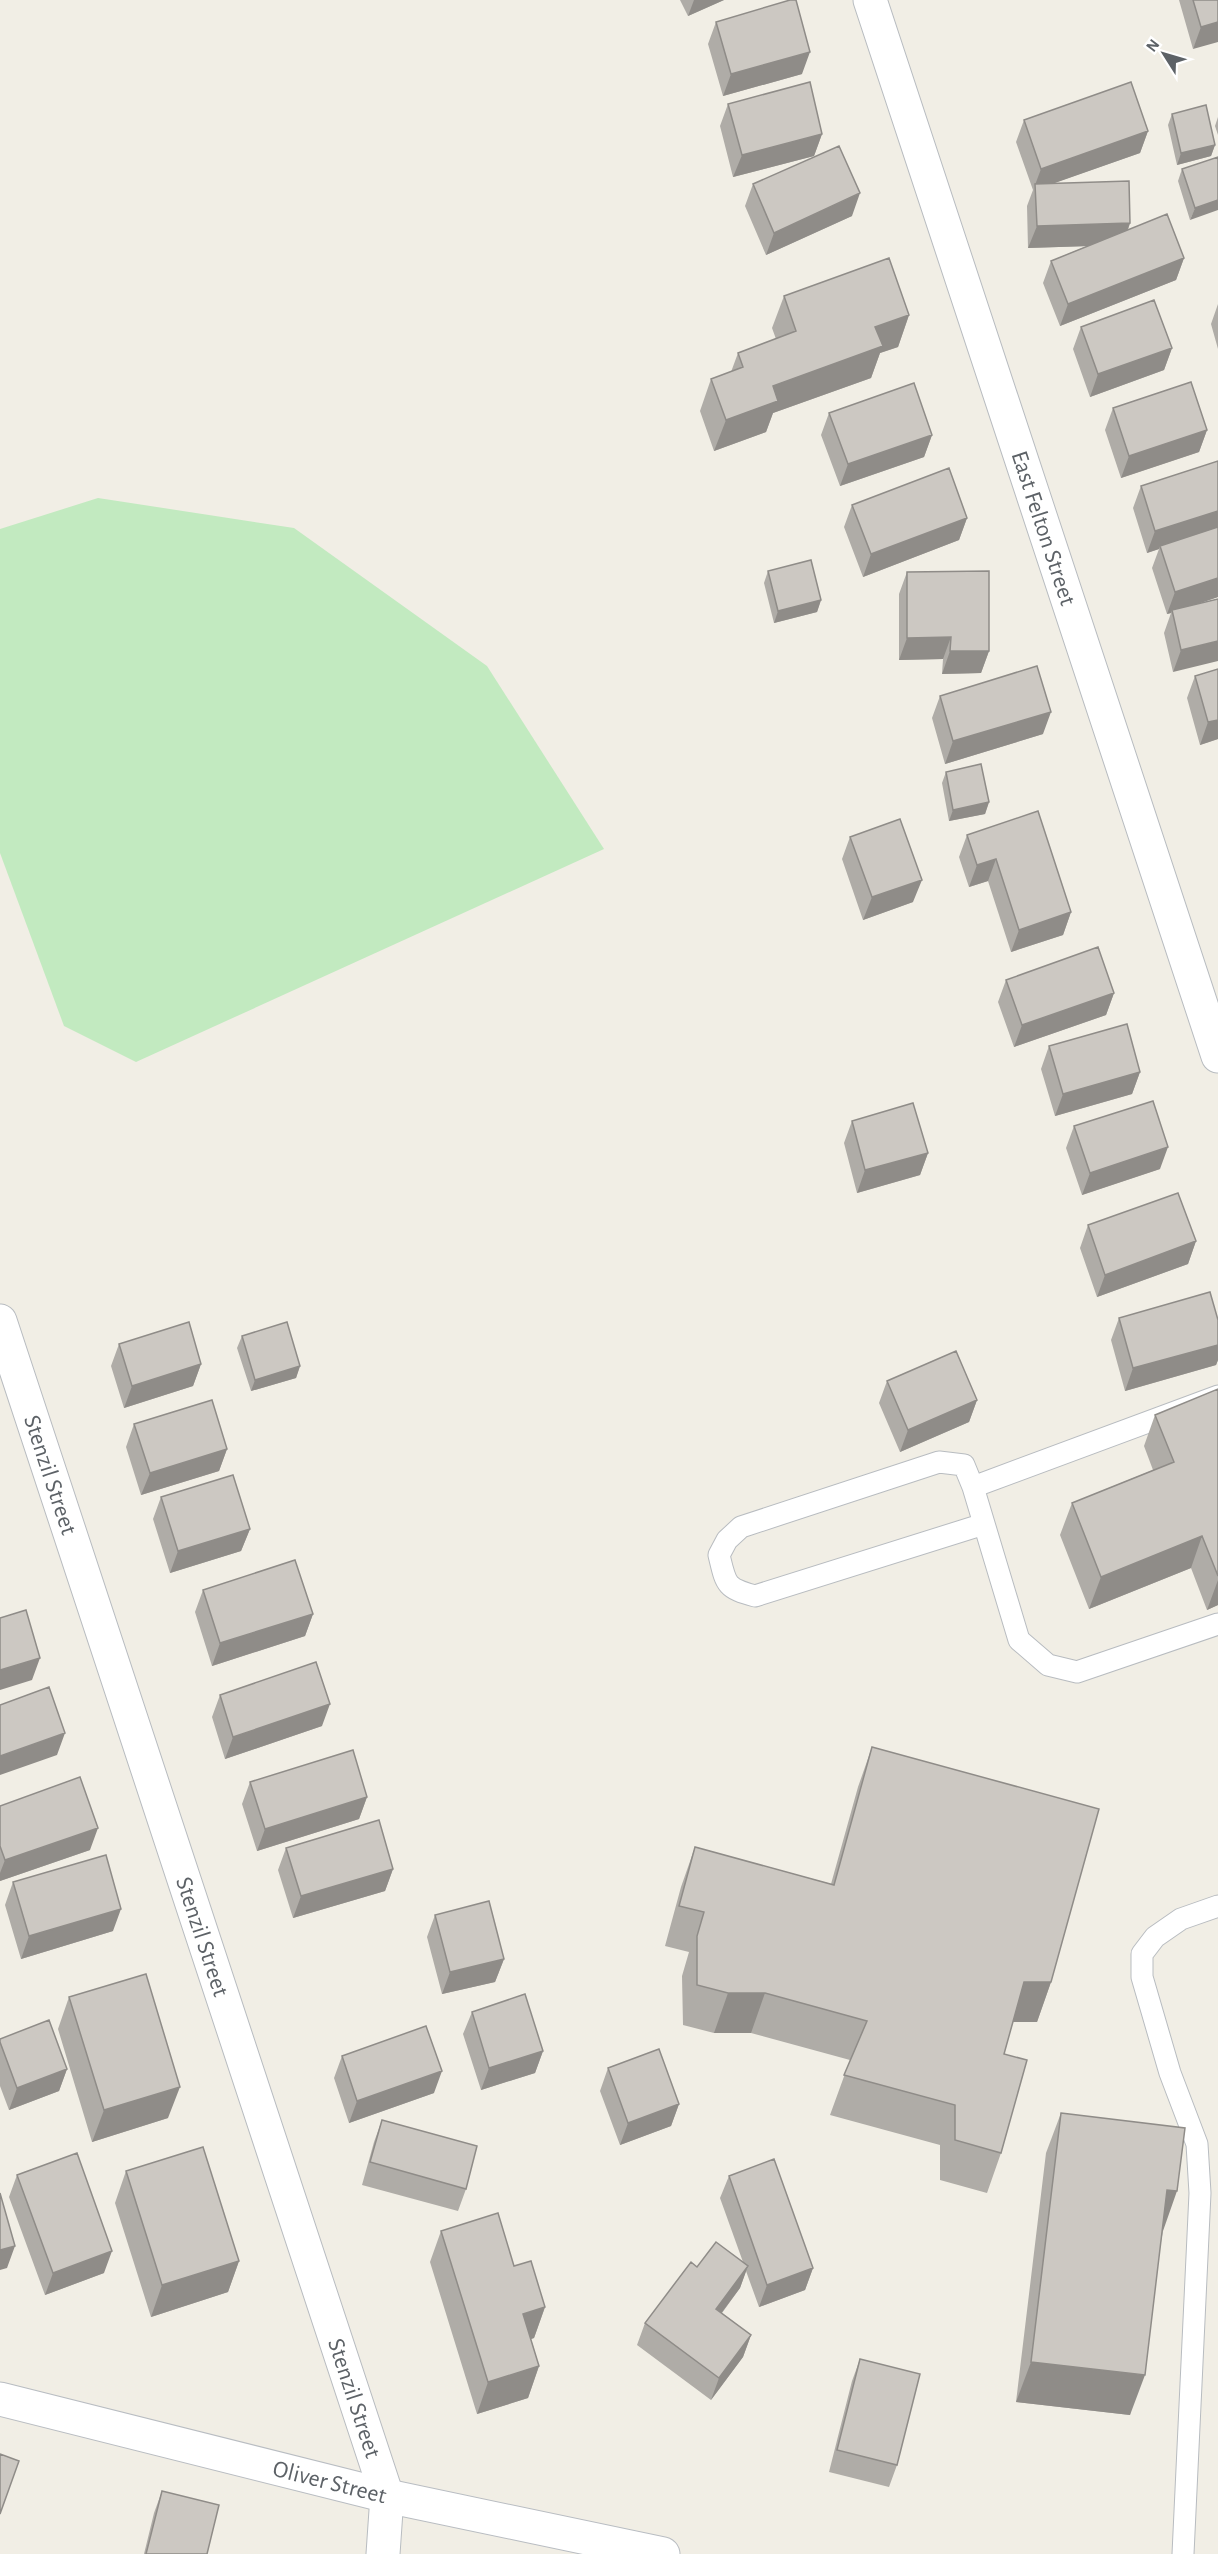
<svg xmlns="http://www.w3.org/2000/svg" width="1218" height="2554" viewBox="0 0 1218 2554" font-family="'Alegreya Sans',sans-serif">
  <rect width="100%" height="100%" fill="#f1eee5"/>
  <path fill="#c2eac0" d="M98 498 294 528 487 666 604 849 136 1062 64 1026 0 853V529Z"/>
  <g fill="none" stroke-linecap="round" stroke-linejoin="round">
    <g stroke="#b8bcc0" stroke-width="23">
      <path id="service" d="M973 1487 1218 1396
        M984 1524 755 1596C725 1588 726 1584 719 1555L727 1540 741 1527 939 1462 964 1465 973 1487 1019 1640 1048 1665 1077 1672 1218 1624
        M1183 2554 1200 2193 1197 2144 1170 2073 1142 1977V1954L1155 1937 1181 1919 1218 1906"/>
    </g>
    <g stroke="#b8bcc0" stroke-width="35">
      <g id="minor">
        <path id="s1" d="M870 0 1218 1056"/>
        <path id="s2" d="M0 1321 387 2496 383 2554"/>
      </g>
    </g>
    <g stroke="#b9bdc2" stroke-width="35">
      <g id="secondary">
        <path id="s3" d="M0 2399 387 2496 663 2554"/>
      </g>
    </g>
    <use href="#service" stroke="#fff" stroke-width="21"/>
    <use href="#minor" stroke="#fff" stroke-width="33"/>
    <use href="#secondary" stroke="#fff" stroke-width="33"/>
  </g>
  <path fill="#afaca7" d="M680 0H724L688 16Z
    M1179 0H1218L1193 49Z
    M716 22 802 74 723 96 708 44Z
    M728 104 822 134 814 156 733 177 720 126Z
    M1172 114 1215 145 1211 156 1177 165 1168 125Z
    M1218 117V135L1215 126Z
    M1024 120 1148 131 1140 153 1054 183 1130 223 1128 230 1184 258 1176 280 1060 326 1043 283 1051 261 1087 246 1028 248 1027 206 1033 190 1016 142Z
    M1218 157 1190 220 1178 181 1182 169Z
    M753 184 852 216 766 255 745 206Z
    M784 296 909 315 898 347 880 353 871 378 773 413 766 432 714 451 700 411 711 379 731 372 738 353 776 339 772 328Z
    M1218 304V349L1211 324Z
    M1081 327 1172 348 1164 370 1090 397 1073 349Z
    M1113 408 1207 430 1199 452 1121 478 1105 430Z
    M829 413 932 435 924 457 840 486 821 435Z
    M1218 461V597L1196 604 1218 599 1173 672 1164 633 1171 613 1167 614 1152 568 1159 549 1147 553 1133 508 1141 486Z
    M852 505 967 518 959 540 863 577 844 527Z
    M768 571 821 600 817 612 774 623 764 583Z
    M907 572 989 651 981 673 942 674 943 659 899 660V594Z
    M1218 669V739L1200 745 1187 698 1195 676Z
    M940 696 1043 734 945 764 932 718Z
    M946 772 989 802 985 814 949 821 942 783Z
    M967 835 1071 912 1063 935 1011 952 988 881 969 887 959 857Z
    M850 837 913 902 863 920 842 859Z
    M1006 980 1114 993 1106 1015 1014 1047 998 1002Z
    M1049 1046 1140 1072 1132 1094 1055 1116 1041 1069Z
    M852 1121 928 1153 920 1175 857 1193 844 1143Z
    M1074 1126 1160 1169 1082 1195 1066 1148Z
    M1088 1225 1196 1241 1188 1264 1097 1297 1080 1248Z
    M1119 1318 1218 1320V1360L1216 1365 1125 1391 1111 1340Z
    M242 1336 300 1366 296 1378 251 1391 237 1348Z
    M119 1344 201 1364 193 1386 124 1408 111 1366Z
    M887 1381 977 1400 969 1422 900 1452 879 1403Z
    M1218 1389V1605L1207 1610 1191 1568 1089 1609 1060 1535 1072 1503 1153 1470 1144 1446 1155 1415Z
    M134 1424 227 1449 219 1471 141 1495 126 1447Z
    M161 1497 250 1529 241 1551 170 1573 153 1519Z
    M203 1590 313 1614 305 1636 212 1666 195 1612Z
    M220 1695 322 1726 225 1759 212 1717Z
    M872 1747 1051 1982 1037 2022H1013L1004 2054 1001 2153 987 2193 940 2180V2145L830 2115 850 2060 751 2033H714L683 2025 682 1976 689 1952 665 1946 681 1887 695 1847 831 1884 858 1787Z
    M250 1782 367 1797 359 1819 257 1851 242 1804Z
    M0 1806 90 1850 0 1881Z
    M286 1848 393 1869 385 1891 293 1918 278 1870Z
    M13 1882 113 1931 21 1959 5 1905Z
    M435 1915 504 1959 495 1982 442 1994 427 1937Z
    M69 1997 168 2118 92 2142 58 2029Z
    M472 2012 543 2051 535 2073 481 2090 463 2034Z
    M0 2039 67 2069 59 2091 9 2110 0 2086Z
    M342 2056 434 2093 349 2123 334 2078Z
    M608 2068 679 2104 671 2126 620 2145 600 2091Z
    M1061 2113 1163 2231 1130 2415 1016 2402 1046 2153Z
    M382 2120 466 2189 458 2211 362 2185 374 2142Z
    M126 2171 239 2261 228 2292 151 2317 115 2203Z
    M17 2175 104 2273 45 2295 9 2197Z
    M729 2176 813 2268 805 2290 759 2307 746 2271 740 2288 722 2313 751 2335 743 2357 711 2400 637 2345 645 2323 697 2267 743 2262 720 2198Z
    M441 2231 514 2266 545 2307 534 2338 531 2339 539 2366 528 2398 477 2414 430 2262Z
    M860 2359 897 2465 889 2487 829 2472 852 2381Z
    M162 2491 207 2554H144L154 2513Z"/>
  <path fill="#8f8c88" d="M694 0H724L688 16Z
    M1218 22V42L1193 49 1201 27Z
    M810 52 802 74 723 96 731 74Z
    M1148 131 1140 153 1035 190V185L1041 169Z
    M822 134 814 156 733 177 742 155Z
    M1215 145 1211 156 1177 165 1181 153Z
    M860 193 852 216 766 255 774 233Z
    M1218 200V210L1190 220 1195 208Z
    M1130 223 1122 245 1028 248 1037 226Z
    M1184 258 1176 280 1060 326 1068 304Z
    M909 315 898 347 880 353 871 378 773 413 766 432 714 451 726 420 773 386 875 327Z
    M1172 348 1164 370 1090 397 1098 374Z
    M1207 430 1199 452 1121 478 1129 456Z
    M932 435 924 457 840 486 848 464Z
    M1218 511V530L1160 546 1159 549 1147 553 1155 531Z
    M967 518 959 540 863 577 871 554Z
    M1218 578V597L1172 613V610L1171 613 1167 614 1175 592Z
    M821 600 817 612 774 623 778 611Z
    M951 637 943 659 899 660 907 638Z
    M1218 641V661L1173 672 1181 650Z
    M950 651H989L981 673 942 674Z
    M1051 712 1043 734 945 764 953 741Z
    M1218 720V739L1200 745 1208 722Z
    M989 802 985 814 949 821 953 810Z
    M996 859 988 881 969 887 977 865Z
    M922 880 913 902 863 920 872 897Z
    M1071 912 1063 935 1011 952 1019 930Z
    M1114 993 1106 1015 1014 1047 1022 1025Z
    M1140 1072 1132 1094 1055 1116 1063 1094Z
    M1168 1147 1160 1169 1082 1195 1090 1173Z
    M928 1153 920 1175 857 1193 865 1170Z
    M1196 1241 1188 1264 1097 1297 1105 1275Z
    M1218 1345V1360L1216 1365 1125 1391 1133 1368Z
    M201 1364 193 1386 124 1408 132 1386Z
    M300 1366 296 1378 251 1391 255 1380Z
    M977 1400 969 1422 900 1452 908 1430Z
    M227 1449 219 1471 141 1495 150 1473Z
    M250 1529 241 1551 170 1573 178 1551Z
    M1202 1536 1191 1568 1089 1609 1101 1577Z
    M1218 1580V1605L1207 1610Z
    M313 1614 305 1636 212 1666 220 1643Z
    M40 1658 32 1680 0 1690V1670Z
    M330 1704 322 1726 225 1759 233 1737Z
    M65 1733 57 1755 0 1775V1756Z
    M367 1797 359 1819 257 1851 265 1829Z
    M98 1828 90 1850 0 1881V1873L5 1860Z
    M393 1869 385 1891 293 1918 301 1896Z
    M121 1909 113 1931 21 1959 29 1936Z
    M504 1959 495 1982 442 1994 450 1972Z
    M1024 1982H1051L1037 2022H1009Z
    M728 1993H765L751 2033H714Z
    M543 2051 535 2073 481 2090 489 2068Z
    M67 2069 59 2091 9 2110 17 2088Z
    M442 2071 434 2093 349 2123 357 2101Z
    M180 2087 168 2118 92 2142 104 2110Z
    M679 2104 671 2126 620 2145 628 2123Z
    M1167 2190 1177 2191 1163 2231 1153 2230Z
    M15 2246 7 2268 0 2270V2250Z
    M112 2251 104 2273 45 2295 53 2273Z
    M239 2261 228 2292 151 2317 162 2285Z
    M748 2266 740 2288 708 2331 716 2309Z
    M813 2268 805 2290 759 2307 767 2285Z
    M545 2307 534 2338 512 2345 523 2314Z
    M751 2335 743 2357 711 2400 719 2378Z
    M1031 2362 1145 2375 1130 2415 1016 2402Z
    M539 2366 528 2398 477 2414 488 2382Z"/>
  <path fill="#ccc8c2" stroke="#8f8c88" stroke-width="1.5" d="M790 0H796L810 52 731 74 716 22Z
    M1193 0H1218V22L1201 27Z
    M810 82 822 134 742 155 728 104Z
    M1131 82 1148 131 1041 169 1024 120Z
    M1206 105 1215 145 1181 153 1172 114Z
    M839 146 860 193 774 233 753 184Z
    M1218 157V200L1195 208 1182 169Z
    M1129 181 1130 223 1037 226 1035 184Z
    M1167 214 1184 258 1068 304 1051 261Z
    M889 258 909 315 875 327 883 346 773 386 778 401 726 420 711 379 743 367 738 353 796 331 784 296Z
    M1154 300 1172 348 1098 374 1081 327Z
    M1191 382 1207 430 1129 456 1113 408Z
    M914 383 932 435 848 464 829 413Z
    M1218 461V511L1155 531 1141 486Z
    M949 468 967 518 871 554 852 505Z
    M1218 527V578L1175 592 1160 546Z
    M811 560 821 600 778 611 768 571Z
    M989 571V651H950L951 637 907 638V572Z
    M1218 599V641L1181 650 1172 610Z
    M1037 666 1051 712 953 741 940 696Z
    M1218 669V720L1208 722 1195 676Z
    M981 764 989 802 953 810 946 772Z
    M1038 811 1071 912 1019 930 996 859 977 865 967 835Z
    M900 819 922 880 872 897 850 837Z
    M1098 947 1114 993 1022 1025 1006 980Z
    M1127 1024 1140 1072 1063 1094 1049 1046Z
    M1153 1101 1168 1147 1090 1173 1074 1126Z
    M913 1103 928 1153 865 1170 852 1121Z
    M1178 1193 1196 1241 1105 1275 1088 1225Z
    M1210 1292 1218 1320V1345L1133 1368 1119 1318Z
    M189 1322 201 1364 132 1386 119 1344Z
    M287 1322 300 1366 255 1380 242 1336Z
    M956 1351 977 1400 908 1430 887 1381Z
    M1218 1389V1576L1202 1536 1101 1577 1072 1503 1174 1462 1155 1415Z
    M212 1400 227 1449 150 1473 134 1424Z
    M233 1475 250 1529 178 1551 161 1497Z
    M295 1560 313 1614 220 1643 203 1590Z
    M26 1610 40 1658 0 1670V1618Z
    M316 1662 330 1704 233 1737 220 1695Z
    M49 1687 65 1733 0 1756V1705Z
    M872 1747 1099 1809 1051 1982H1024L1004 2054 1027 2060 1001 2153 955 2140V2105L844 2075 867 2021 765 1993H728L697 1985V1936L704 1912 679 1906 695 1847 834 1885Z
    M353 1750 367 1797 265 1829 250 1782Z
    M80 1777 98 1828 5 1860 0 1846V1806Z
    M379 1820 393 1869 301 1896 286 1848Z
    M106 1855 121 1909 29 1936 13 1882Z
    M489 1901 504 1959 450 1972 435 1915Z
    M146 1974 180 2087 104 2110 69 1997Z
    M525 1994 543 2051 489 2068 472 2012Z
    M49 2020 67 2069 17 2088 0 2042V2039Z
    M426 2026 442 2071 357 2101 342 2056Z
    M659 2049 679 2104 628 2123 608 2068Z
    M1061 2113 1185 2128 1177 2191 1167 2190 1145 2375 1031 2362Z
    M382 2120 477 2146 466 2189 370 2162Z
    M203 2147 239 2261 162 2285 126 2171Z
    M77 2153 112 2251 53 2273 17 2175Z
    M774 2159 813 2268 767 2285 729 2176Z
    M0 2193 15 2246 0 2250Z
    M498 2213 514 2266 531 2261 545 2307 523 2314 539 2366 488 2382 441 2231Z
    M716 2242 748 2266 716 2309 751 2335 719 2378 645 2323 691 2262 697 2267Z
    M860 2359 920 2374 897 2465 837 2450Z
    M0 2454 19 2461 0 2514Z
    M162 2491 219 2505 207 2554H146Z"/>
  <g text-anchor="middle" stroke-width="5" stroke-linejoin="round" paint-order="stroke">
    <g font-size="24" fill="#5d6267" stroke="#fff">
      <text dy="8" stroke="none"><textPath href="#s1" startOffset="556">East Felton Street</textPath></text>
      <text dy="8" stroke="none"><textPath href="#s2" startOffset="162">Stenzil Street</textPath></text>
      <text dy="8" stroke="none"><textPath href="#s2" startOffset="648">Stenzil Street</textPath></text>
      <text dy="8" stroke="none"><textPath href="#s2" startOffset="1134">Stenzil Street</textPath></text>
      <text dy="8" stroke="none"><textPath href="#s3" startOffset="340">Oliver Street</textPath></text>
    </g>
  </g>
  <g transform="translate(1164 54) rotate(307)" stroke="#ffffff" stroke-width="4.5" paint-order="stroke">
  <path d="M0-4.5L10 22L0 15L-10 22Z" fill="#5d6267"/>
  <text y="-9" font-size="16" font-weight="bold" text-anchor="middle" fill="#5d6267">N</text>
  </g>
</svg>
